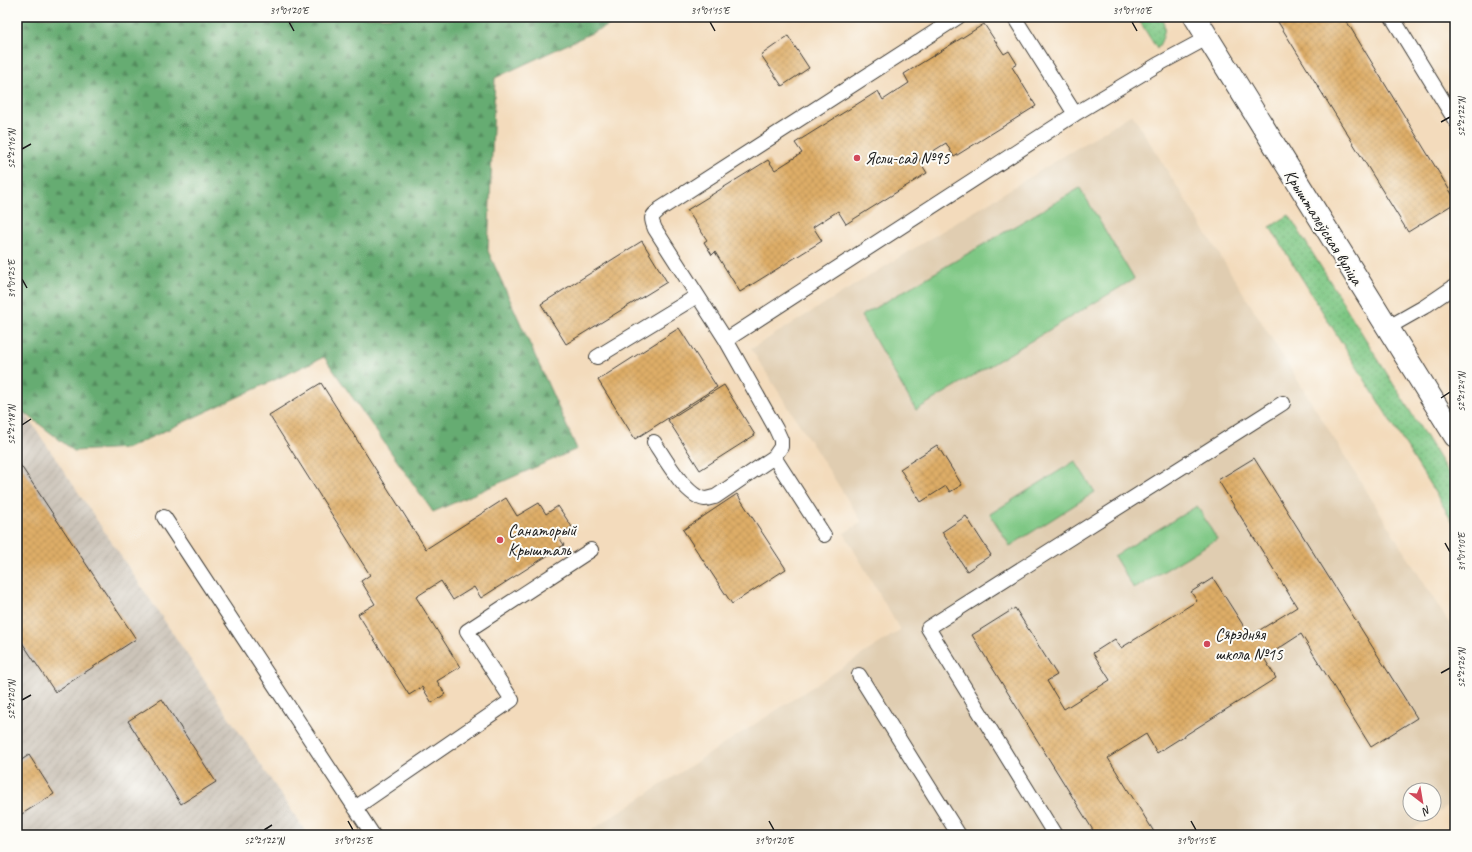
<svg xmlns="http://www.w3.org/2000/svg" width="1472" height="852" viewBox="0 0 1472 852" font-family="Caveat,sans-serif">
  <defs>
    <pattern id="industrial-furrows" width="10" height="10" patternUnits="userSpaceOnUse"><rect width="10" height="10" fill="#cbc3b8"/><path d="M-1 1l2-2M0 10L10 0M9 11l2-2" fill="none" stroke="#aea79e"/></pattern>
    <pattern id="grass-dots" width="8" height="8" patternUnits="userSpaceOnUse"><rect width="8" height="8" fill="#7ec784"/><path d="M2 2h.1M6 6h.1" fill="none" stroke="#6caa71" stroke-width="1.8" stroke-linecap="round"/></pattern>
    <pattern id="forest-firs" width="22" height="20" patternUnits="userSpaceOnUse"><rect width="22" height="20" fill="#66ac72"/><path d="M5 1l3.5 6h-7zM16 11l3.5 6h-7z" fill="#538b5d"/></pattern>
    <pattern id="building-cross-hatch" width="8" height="8" patternUnits="userSpaceOnUse"><rect width="8" height="8" fill="#dead67"/><path d="M0 0l8 8M0 8l8-8" fill="none" stroke="#be9459"/></pattern>
  </defs>
  <rect width="100%" height="100%" fill="#fdfcf7"/>
  <filter id="ink" filterUnits="userSpaceOnUse"><feTurbulence type="fractalNoise" baseFrequency=".025" numOctaves="2"/><feDisplacementMap in="SourceGraphic" scale="8" xChannelSelector="R" yChannelSelector="G"/><feConvolveMatrix kernelMatrix="1 2 1 2 8 2 1 2 1" color-interpolation-filters="sRGB"/></filter>
  <filter id="wash" filterUnits="userSpaceOnUse"><feTurbulence type="fractalNoise" baseFrequency=".012" numOctaves="4" result="noise"/><feDisplacementMap in="SourceGraphic" scale="16" xChannelSelector="R" yChannelSelector="G"/><feGaussianBlur stdDeviation="0.9" result="paint"/><feColorMatrix in="noise" values="0 0 0 0 0 0 0 0 0 0 0 0 0 0 0 0 0 1.4 0 .05"/><feComposite in="paint" operator="in"/></filter>
  <g filter="url(#wash)">
    <rect width="100%" height="100%" fill="#f3dbbc"/>
    <path fill="#e0cdb1" fill-rule="evenodd" d="M1132 114 1455 633V802L1404 835H584L900 630 844 533 862 522 751 349ZM1410 790H1434V814H1410Z"/>
    <path fill="url(#industrial-furrows)" d="M25 413 308 835H17V418Z"/>
    <path fill="url(#grass-dots)" stroke="#4d7250" d="M1137 17H1161C1168 28 1163 39 1157 49Z
      M1289 215 1455 484V525L1270 227Z"/>
    <path fill="url(#forest-firs)" stroke="#416447" d="M17 17H626L495 78 488 251 577 449 433 512 324 357 128 448 74 451 25 413 17 411Z"/>
    <path fill="#7ec784" stroke="#4d7250" d="M1080 188 1134 279 916 410 861 316Z
      M1075 461 1095 492 1010 546 990 514Z
      M1197 506 1217 539 1134 589 1114 556Z"/>
    <g id="blocks">
      <path fill="url(#building-cross-hatch)" d="M1275 17H1344L1455 199V203L1408 232Z
        M984 24 1004 54 1009 51 1017 64 1012 67 1036 106 954 157 946 143 919 160 927 173 846 224 838 211 813 227 822 241 740 292 715 252 712 255 704 242 707 240 687 210 768 160 775 170 802 153 795 143 878 91 883 100 909 83 904 74Z
        M788 36 809 68 782 86 761 55Z
        M642 241 667 282 566 344 541 304Z
        M679 328 717 387 635 439 598 380Z
        M321 383 426 549 506 498 517 516 539 503 546 514 558 506 572 527 558 536 564 545 481 598 474 587 453 600 441 581 416 597 460 667 437 681 445 694 432 703 422 687 409 695 358 614 375 604 361 581 370 575 269 415Z
        M724 385 755 435 700 470 668 420Z
        M937 445 962 485 950 492 946 486 921 502 900 469Z
        M1254 458 1417 718 1371 747 1301 634 1264 658 1276 678 1157 753 1146 734 1108 758 1156 835H1096L972 635 1015 608 1057 675 1047 681 1064 709 1110 680 1093 653 1115 639 1121 648 1197 601 1191 592 1213 578 1250 636 1297 607 1218 480Z
        M17 460 136 639 55 692 17 635Z
        M737 494 786 569 732 604 683 530Z
        M966 516 991 555 967 571 942 532Z
        M162 699 216 782 181 804 128 721Z
        M29 755 54 794 17 817V763Z"/>
    </g>
  </g>
  <g filter="url(#ink)">
    <use href="#blocks" fill-opacity="0" stroke="#3c3934" stroke-width="1"/>
    <g fill="none" stroke-linecap="round" stroke-linejoin="round">
      <g stroke="#3c3934" stroke-width="16">
        <path id="lane" d="M958 17 660 209C651 217 650 217 655 229L726 340 1075 114 1157 65 1207 38
          M1014 17 1075 114
          M1392 17 1455 120
          M1387 328 1424 307 1455 286
          M597 357 697 296
          M654 442C664 457 686 497 705 499 708 499 712 497 715 497L774 457 781 447V440L776 429 726 340
          M774 457 824 535
          M164 517 373 835
          M859 675 959 835
          M355 808 512 700 467 631 591 550
          M1055 835 928 628 1283 403"/>
      </g>
      <g stroke="#3c3934" stroke-width="24">
        <path id="street" d="M1195 17 1455 436"/>
      </g>
      <use href="#lane" stroke="#fff" stroke-width="14"/>
      <use href="#street" stroke="#fff" stroke-width="22"/>
    </g>
  </g>
  <path fill="none" stroke="#1c1c1c" stroke-width="1.5" d="M289 22 294 31M710 22 715 31M1132 22 1137 31M1441 122 1450 117M22 149 31 144M22 279 27 288M1441 398 1450 392M22 425 31 419M1445 543 1450 552M1441 673 1450 668M22 700 31 695M348 821 353 830M769 821 774 830M1191 821 1196 830M264 830 272 825"/>
  <g fill="#d1495b" stroke="#fdfcf7" stroke-width="1.5">
    <circle cx="857" cy="158" r="4"/>
    <circle cx="500" cy="540" r="4"/>
    <circle cx="1207" cy="644" r="4"/>
  </g>
  <g text-anchor="middle" stroke-width="4" stroke-linejoin="round" paint-order="stroke">
    <g font-size="17" fill="#1c1c1c" stroke="#fdfcf7" text-anchor="start">
      <text x="865" y="164">Ясли-сад №95</text>
      <text x="508" y="536">Санаторый<tspan x="508" dy="20">Крышталь</tspan></text>
      <text x="1215" y="640">Сярэдняя<tspan x="1215" dy="20">школа №15</tspan></text>
    </g>
    <g font-size="17" fill="#1c1c1c" stroke="#fdfcf7">
      <text transform="translate(1324 227) rotate(58)" y="6">Крышталеўская вуліца</text>
    </g>
  </g>
  <rect width="1472" height="852" fill="none" stroke="#fdfcf7" stroke-width="44"/>
  <g transform="translate(1422 802) rotate(149)"><circle r="19" fill="#fdfcf7" stroke="#a3a29f"/>
  <path d="M0-3L7 15L0 10L-7 15Z" fill="#d1495b"/>
  <text y="-6" font-size="11" font-weight="bold" text-anchor="middle" fill="#1c1c1c">N</text>
  </g>
  <rect x="22" y="22" width="1428" height="808" fill="none" stroke="#1c1c1c" stroke-width="1.5"/>
  <g font-size="10" text-anchor="middle" fill="#1c1c1c">
    <text x="289" y="14">31°01'20"E</text>
    <text x="710" y="14">31°01'15"E</text>
    <text x="1132" y="14">31°01'10"E</text>
    <text transform="translate(1461 117) rotate(-90)" y="4">52°21'22"N</text>
    <text transform="translate(11 149) rotate(-90)" y="4">52°21'16"N</text>
    <text transform="translate(11 279) rotate(-90)" y="4">31°01'25"E</text>
    <text transform="translate(1461 392) rotate(-90)" y="4">52°21'24"N</text>
    <text transform="translate(11 425) rotate(-90)" y="4">52°21'18"N</text>
    <text transform="translate(1461 552) rotate(-90)" y="4">31°01'10"E</text>
    <text transform="translate(1461 668) rotate(-90)" y="4">52°21'26"N</text>
    <text transform="translate(11 700) rotate(-90)" y="4">52°21'20"N</text>
    <text x="264" y="844">52°21'22"N</text>
    <text x="353" y="844">31°01'25"E</text>
    <text x="774" y="844">31°01'20"E</text>
    <text x="1196" y="844">31°01'15"E</text>
  </g>
</svg>
